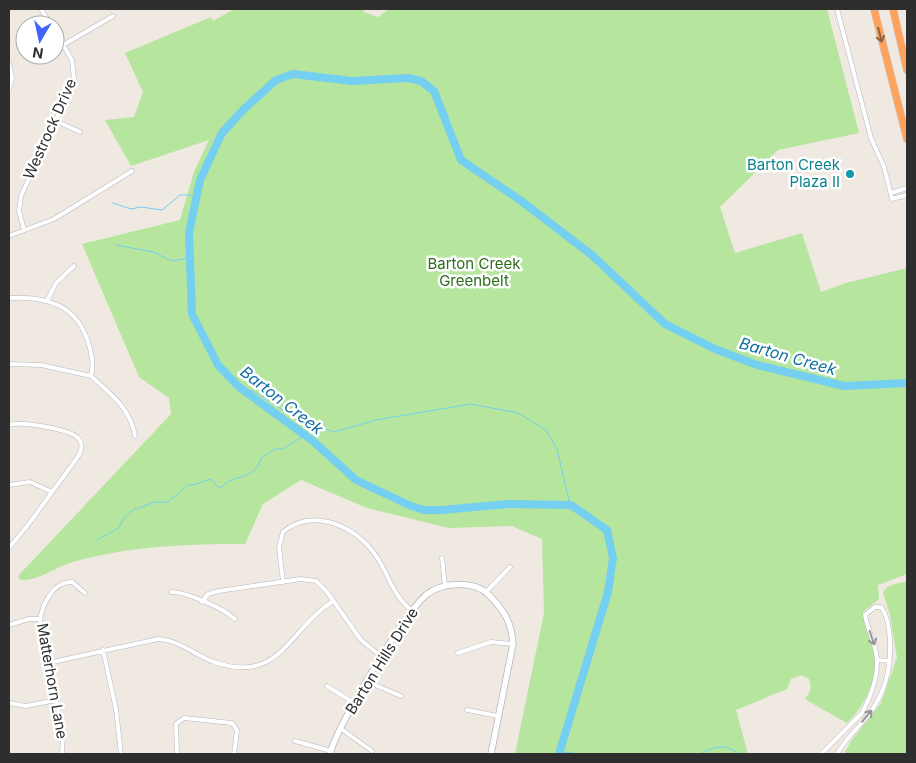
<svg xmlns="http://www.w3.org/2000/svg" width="916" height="763" viewBox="0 0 916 763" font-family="Inter,sans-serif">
  <rect width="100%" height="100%" fill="#efe9e1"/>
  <path fill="#b6e59e" d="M234 9H363L364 12 378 17 389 9H827L859 133 778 150 720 207 735 253 802 233 821 292 846 283 907 268V574L878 585 879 599 863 612C863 623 870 635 873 645 881 674 867 704 847 723L808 701 805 698C811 692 812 687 809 679L801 675 791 679 787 689 736 710 748 754H515L544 613 542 539 512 526 449 528 367 508 301 480 263 504 245 544C188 544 128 546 73 562 55 567 40 581 20 580L18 576 171 414 169 398 139 377 82 244 180 220 194 172 209 140 131 166 105 120 134 117 143 92 125 53 211 17 213 21Z
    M907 581V754H844L851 741 881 703 897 658 890 615 883 593C887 583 899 584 907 581Z"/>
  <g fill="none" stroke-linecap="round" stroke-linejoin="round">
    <path stroke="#75cff0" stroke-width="1" d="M113 203 131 209 141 207 162 210 180 195H190L196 199
      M116 245 153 252 172 261 189 258
      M239 387 255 392 297 419 334 432 376 420 471 404 518 413 546 430 557 449 570 505
      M97 540 119 528 123 519 131 511 155 502H168L188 485C199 485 202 481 211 479L218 487H222C233 473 256 481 261 458L275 449H283L305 435
      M560 754 568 752 578 754
      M700 754C716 746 724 743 739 754"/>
    <path stroke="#75cff0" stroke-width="8" d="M559 754 608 592 613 558 607 530 571 505 509 504 441 510H424L411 506 356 480 313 441 239 387 218 365 192 314 189 233 200 180 222 133 243 110 276 80 293 74 352 81 408 78 421 81 434 91 461 160 520 200 593 256 665 324 715 349 757 365 844 386 907 383"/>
    <g stroke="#b4b7c1" stroke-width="5">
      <path id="street" d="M41 9 51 25
        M837 9 871 138 884 167 892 199 907 195
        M63 45 113 16
        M9 63 12 78 9 90
        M56 121 80 132
        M891 193 907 188
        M24 230 19 211 21 196 74 80 72 60 55 31
        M9 236 54 219 132 171
        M9 298C47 296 78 305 89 345 92 355 94 366 91 376 110 393 131 409 135 436
        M47 301 56 283 74 266
        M9 364 41 365 91 376
        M9 425C21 421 71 429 79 439 84 445 81 452 77 458L28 525 9 548
        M9 485 30 482 52 492
        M442 558 445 586
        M283 582 279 547 283 532C310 509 348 523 370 548 389 569 388 591 412 611
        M171 592C187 592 223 608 235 619
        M486 592 510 567
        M202 602 208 594 219 591 301 579 316 581 327 592 361 640 382 657
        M9 625 29 619H40
        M103 650 116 709 121 754
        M458 653 491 642 513 644
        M877 660 890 661
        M48 663 158 639C179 640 195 655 214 662 280 685 288 630 333 601
        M368 682 401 696
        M327 686 354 703
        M9 703 26 706 56 700
        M467 710 498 716
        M340 728 372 751
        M295 741 331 751
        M62 754 63 735 40 619C43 604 53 581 72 582L85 593
        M177 754 176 724 184 718 232 723 237 730 234 754
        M821 754 862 713C871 696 880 673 876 653 874 640 867 628 865 615L875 607H881C888 616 889 629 890 640 891 670 885 695 866 718 855 731 845 740 837 754"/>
    </g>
    <g stroke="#b4b7c1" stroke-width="7">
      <path id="secondary" d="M330 754C337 726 404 614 426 595 442 582 474 580 489 595 504 610 512 623 513 644L491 754"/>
    </g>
    <g stroke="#c9c9c9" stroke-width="8">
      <path id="highway" d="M874 9 907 139
        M893 9 907 70"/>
    </g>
    <use href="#street" stroke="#fff" stroke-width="4"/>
    <use href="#secondary" stroke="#fff" stroke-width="5.5"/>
    <use href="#highway" stroke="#ffa35c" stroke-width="7"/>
  </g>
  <defs><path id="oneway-shaft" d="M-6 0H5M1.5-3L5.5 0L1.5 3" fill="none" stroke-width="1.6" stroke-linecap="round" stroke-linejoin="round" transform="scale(1.25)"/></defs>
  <use stroke="#8c6343" href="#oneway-shaft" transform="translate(880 35) rotate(76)"/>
  <g stroke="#969696">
    <use href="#oneway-shaft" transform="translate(872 638) rotate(72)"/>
    <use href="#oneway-shaft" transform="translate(867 716) rotate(-50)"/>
  </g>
  <circle fill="#0f9aa8" stroke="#fff" stroke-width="2" cx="850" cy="174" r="5"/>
  <g text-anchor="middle" stroke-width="5" stroke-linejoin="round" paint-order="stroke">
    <g font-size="15" fill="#2e2e2e" stroke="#fff">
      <text transform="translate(50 129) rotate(-66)" y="5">Westrock Drive</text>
      <text transform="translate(382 661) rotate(-58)" y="5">Barton Hills Drive</text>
      <text transform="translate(52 681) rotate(80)" y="5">Matterhorn Lane</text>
    </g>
    <g font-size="15" fill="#0d838f" stroke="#fff" text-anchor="end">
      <text x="840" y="170">Barton Creek<tspan x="840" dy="17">Plaza II</tspan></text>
    </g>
    <g font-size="15" fill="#2c6e1b" stroke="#fff">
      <text x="474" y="269">Barton Creek<tspan x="474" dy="17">Greenbelt</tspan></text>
    </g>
    <g font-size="16" font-style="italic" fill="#0d6fa3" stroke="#fff">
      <text transform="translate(788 356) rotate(16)" y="6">Barton Creek</text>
      <text transform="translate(282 400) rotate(38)" y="6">Barton Creek</text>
    </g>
  </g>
  <rect width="916" height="763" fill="none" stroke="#2e2e2e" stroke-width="20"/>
  <g transform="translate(40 40) rotate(189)"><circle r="24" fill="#ffffff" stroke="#ababab"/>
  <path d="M0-4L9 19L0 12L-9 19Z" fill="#4264fb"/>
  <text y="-8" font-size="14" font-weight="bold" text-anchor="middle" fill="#2e2e2e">N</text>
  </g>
</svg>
